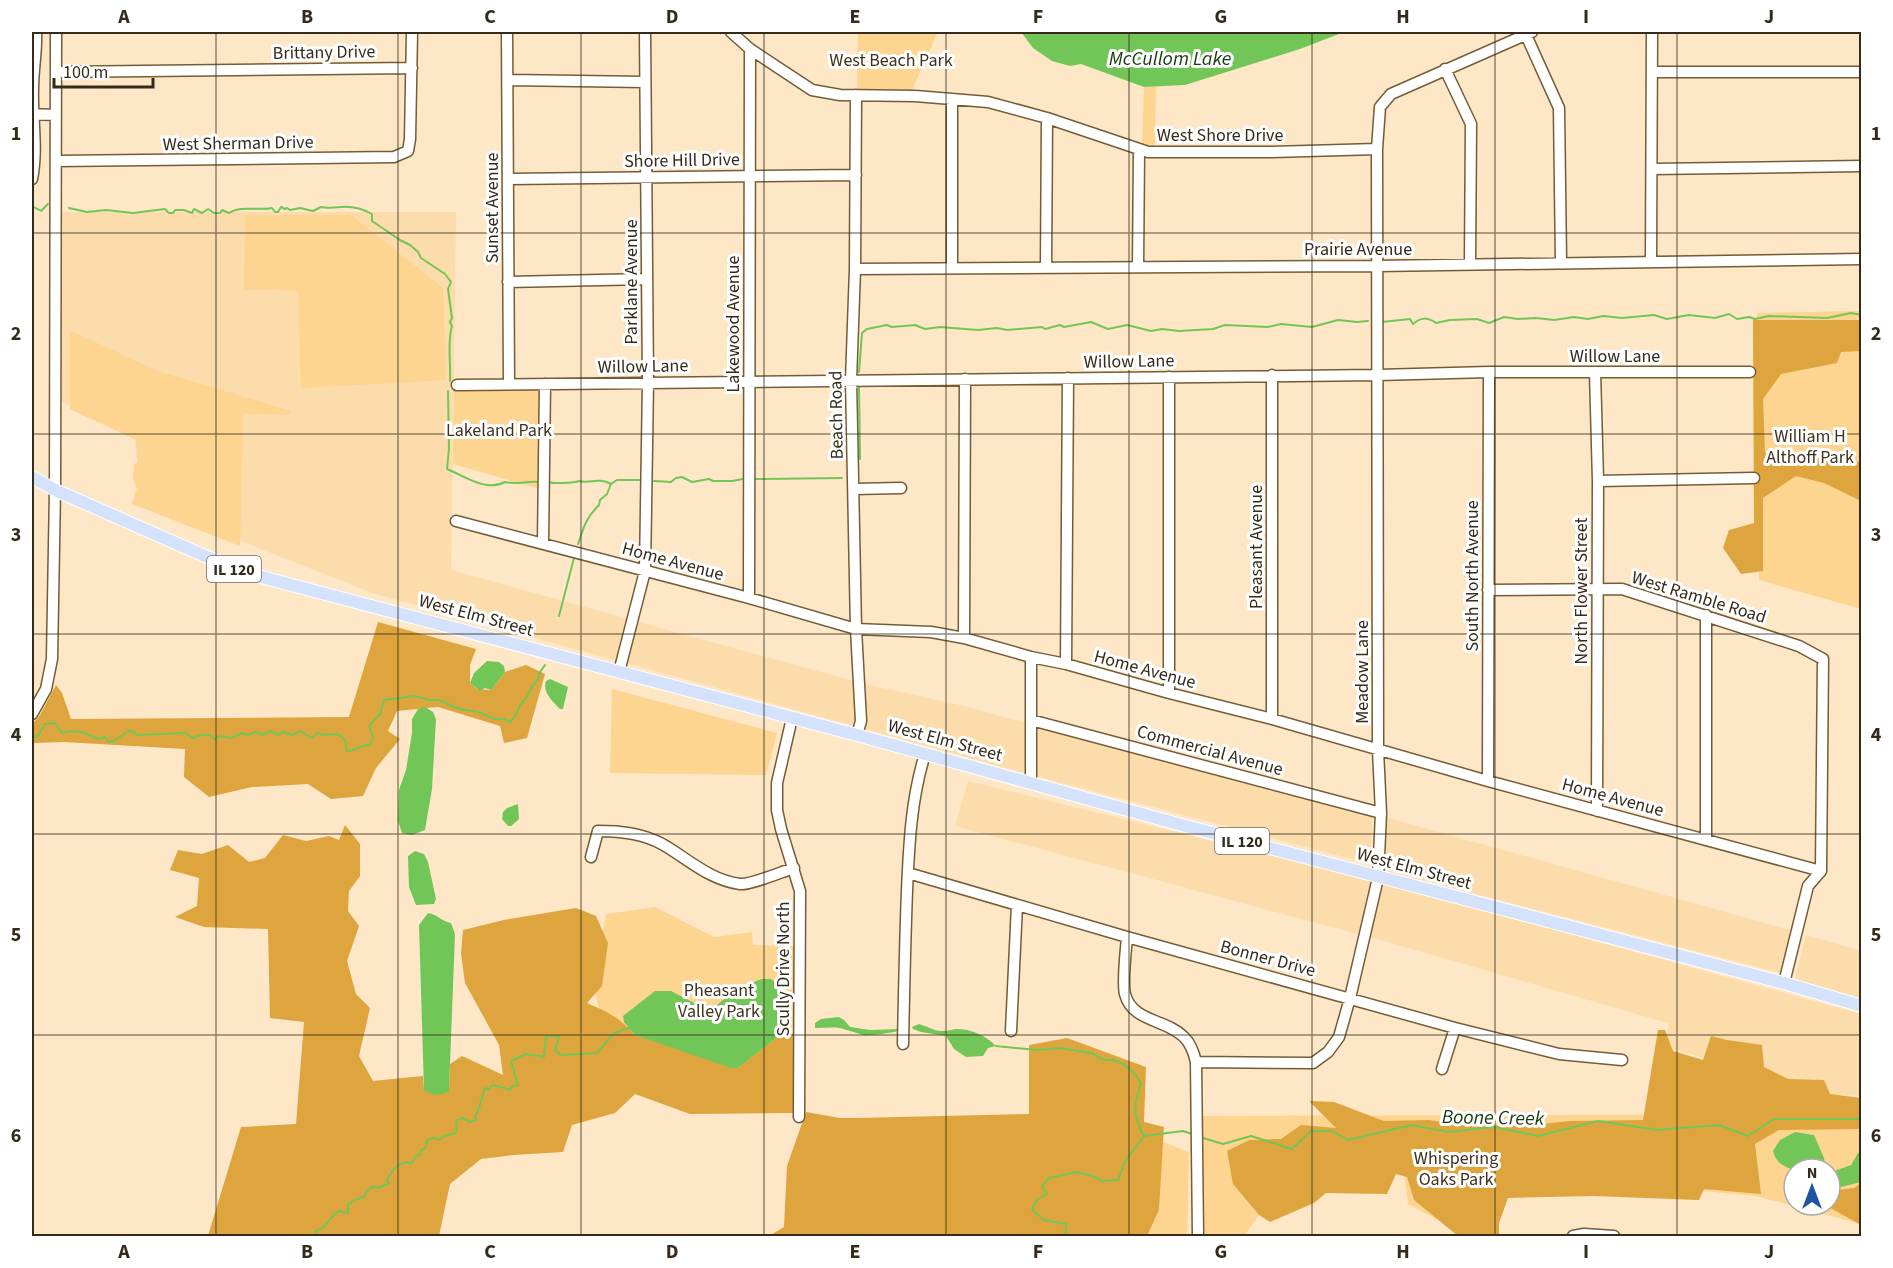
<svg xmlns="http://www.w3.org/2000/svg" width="1893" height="1268" viewBox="0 0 1893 1268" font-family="'Source Sans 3',sans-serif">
  <rect width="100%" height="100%" fill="#fde7c6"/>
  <path fill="#fbdcaa" d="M61 212H456L451 570 864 684 964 706 1372 817 1371 864 1043 778 372 593 140 501 135 438 60 401Z
    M968 781 1371 880 1358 934 955 826Z
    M1385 817 1793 931 1781 973 1387 871Z
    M1384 883 1861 1014V1096L1825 1094 1667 1047 1668 1023 1370 937Z
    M1806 935 1861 951V999L1795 979Z"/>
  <path fill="#fed491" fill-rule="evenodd" d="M858 32H938L912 90 857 89Z
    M1156 86 1155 147 1142 146 1144 87Z
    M245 215H351L443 288 446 380 301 388 298 291 244 289Z
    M1861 311V609L1759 580 1757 313Z
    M74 332 155 370 291 411 288 415 243 414 240 546 132 504 137 488 133 480 134 464 138 462 136 440 70 409V333Z
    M454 384H545L543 490 453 464Z
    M612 689 777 733 766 775 610 773Z
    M655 907 714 937 752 932 753 945 801 946 800 1023 735 1075 602 1022 593 983 606 914Z
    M1861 1114V1224L1756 1196 1647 1186 1500 1198 1440 1221 1408 1204 1404 1172 1299 1190 1269 1201 1244 1236H1198L1196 1116ZM1794 1169H1830V1205H1794Z
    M1163 1142 1189 1152 1187 1236H1147L1159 1210Z"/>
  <path fill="#dea53e" d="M1753 320H1861V351L1841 352 1837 363 1781 374 1763 399 1765 453 1861 462V501L1824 483 1796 476 1763 498V571L1741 574 1723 548 1729 530 1754 523Z
    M378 622 476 649 470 665V683L477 689 491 690 505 672 526 665 545 674 527 738 504 743 500 726 438 707 397 711 388 731 400 739 376 768 363 796 331 799 308 784 252 787 209 797 184 777 185 749 64 742 34 743 32 739V725L40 715 56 685 62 693 71 719 349 717Z
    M345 825 360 844V876L349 891 348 911 359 926 347 961 356 994 370 1008 359 1056 373 1081 423 1076 424 1090 449 1091 450 1064 462 1056 503 1075 499 1045 465 983 461 954 463 930 504 920 576 908 596 916 608 943 602 986 587 1003C608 1012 620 1018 635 1035L738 1068 789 1028 795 1037 793 1113 690 1114 635 1094 615 1113 572 1125 563 1152 513 1155 481 1159 450 1184 439 1236H208L241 1127 296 1124 304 1022 270 1018 268 929 204 927 175 917 197 906 199 878 170 870 178 850 202 854 228 845 249 862 265 858 283 835 306 841 329 836 339 840Z
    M1658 1030H1665L1673 1051 1703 1060 1711 1036 1727 1040 1762 1045 1764 1067 1788 1079 1824 1080 1830 1094 1861 1098V1129L1779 1130 1755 1144 1761 1194 1704 1189 1699 1200 1593 1196 1508 1198 1499 1223V1236H1458L1414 1200 1407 1177 1396 1174 1387 1194 1326 1193 1314 1203 1270 1222 1259 1215 1233 1184 1227 1151 1249 1140 1281 1139 1301 1125 1336 1128 1309 1101 1334 1102 1384 1121 1429 1120 1465 1125 1523 1126 1570 1121 1643 1120Z
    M1067 1038 1146 1067 1144 1122 1164 1127 1159 1210 1147 1236H769L784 1227 787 1166 806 1112 840 1118H856L1029 1114V1045Z
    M1861 1183V1225L1825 1205H1830V1191L1854 1188Z"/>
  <path fill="#72c657" d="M1021 32H1344L1300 49 1185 85 1144 87 1081 64 1070 66 1052 61 1033 48Z
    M487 661 499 662 504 666 505 672 491 690 485 688 480 691 470 683 474 673Z
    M550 679 568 687 563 709H560C553 702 542 692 546 681Z
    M425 707 433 712 436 719 432 789 425 830 412 835 402 833 398 821 399 790 406 770 412 733V719L418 709Z
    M518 804 519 819 511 826H508L502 819 503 812 507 808Z
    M415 851 424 854 428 862 436 899 434 904 416 905 409 887 408 856Z
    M428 913C437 914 441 921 451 923L455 934 449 1091C441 1096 432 1096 424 1090L419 925Z
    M762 979H771L779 985 786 1004 785 1010 777 1022 779 1024 789 1020V1028L738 1068H731L635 1035 624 1022 623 1016 655 991H671L698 1005H717L737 988Z
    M839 1017 844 1020 850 1027 870 1030 900 1029 898 1031C890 1033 871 1036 863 1035 856 1033 848 1030 840 1028 832 1027 823 1028 815 1028V1023L821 1019Z
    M919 1024C927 1026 933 1031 942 1031 946 1031 951 1030 956 1029 971 1029 985 1035 996 1046L988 1048 983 1056 966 1057 954 1049 946 1036 921 1032 913 1029 912 1027Z
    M1795 1132 1814 1135 1824 1158 1826 1169H1794V1170C1783 1166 1776 1163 1773 1151L1780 1140Z
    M1861 1152V1182L1841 1187 1830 1185 1832 1172 1851 1165 1858 1153Z"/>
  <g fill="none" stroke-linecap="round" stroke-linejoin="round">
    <path stroke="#72c657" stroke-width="2" d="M32 206 41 211 48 204
      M69 208 87 212 106 210 133 213 165 209 169 213H173L175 210H184L192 213 194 209 202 213 208 209 214 213H220L222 210 229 213C241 205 258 211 272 208L275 212H278L281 207 285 209 287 208 290 210 300 208 313 211 321 207C329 209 333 207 341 207 352 206 363 209 372 214V221L400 240 410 245 418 252 421 258 445 274 451 282 448 289 452 318 450 322 452 326C447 341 451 364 450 381
      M1382 322 1410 319 1413 324C1421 317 1427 317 1436 323L1450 320 1477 319 1489 323 1504 317 1518 319 1536 318 1554 320 1574 317 1588 319 1603 316 1622 318 1654 315 1667 319 1689 315 1715 318 1729 314 1737 319 1749 317 1755 319 1769 316 1827 318 1851 313 1862 315
      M859 372 862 333 867 329 887 325 892 327 915 325 925 329 940 327 978 330 997 328 1007 330 1042 327 1045 329 1060 325 1064 327 1091 322 1108 329 1127 325 1151 331 1162 329 1179 331 1213 329 1225 325 1268 327 1281 324 1312 327 1338 320 1357 322 1368 321
      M859 386 860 459
      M448 391 449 448 447 469C466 477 486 492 505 482 517 485 526 481 538 482
      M755 479 842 478
      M654 481 671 482 676 478 682 477 692 482 709 479 713 481H732L743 479
      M549 482C553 484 574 483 579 481 590 484 598 477 611 484
      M578 544C584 527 585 519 599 505L600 500 607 494 611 484 617 480H640
      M559 616 574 558
      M32 737 38 736 45 724 55 723 62 733C74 729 87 733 98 739L105 737 109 742 114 741 130 730 137 735 185 733 193 738 201 735H210L214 739 220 736 232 738 242 733 248 735 256 732 262 735 270 731 278 735 284 732 292 735 301 731 311 738 318 733 323 735 338 734 345 740 347 751C356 751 361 744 370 745L373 737 369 726 380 714 384 700 415 696 429 700H439L459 709 479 712 494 719H504L510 722 516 715 520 705 527 697 533 685 538 680 540 672 545 665
      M996 1046 1037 1050 1060 1048 1091 1053 1104 1060H1114L1125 1065 1136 1075 1141 1084C1133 1104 1133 1117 1144 1136
      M1203 1138 1223 1144 1251 1136 1292 1149 1311 1131H1332L1348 1140 1412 1125 1448 1132 1494 1127 1538 1136 1598 1121 1658 1130 1719 1125 1748 1136 1774 1119H1862
      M315 1236 316 1231C329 1227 328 1217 339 1211L348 1213V1205L354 1200 364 1197 368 1190 374 1186 379 1188 389 1183 387 1180C392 1170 400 1160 412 1163L416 1156 420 1155 421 1150 425 1149 427 1140 434 1138 440 1140 442 1137 455 1133 457 1130 456 1121 462 1118 470 1122 476 1120 475 1116 478 1111 485 1088 489 1089 492 1085C498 1087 504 1087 510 1090L512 1086 518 1085 511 1061 526 1054 544 1057 546 1036H559L555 1051 561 1055 597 1053 614 1033 629 1028
      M1070 1236 1066 1234V1224L1044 1220 1032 1209 1037 1200 1047 1194 1042 1186 1049 1178 1077 1172 1092 1176 1102 1181 1118 1180 1125 1161 1144 1136 1183 1131 1192 1134"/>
    <g stroke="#745c36" stroke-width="13">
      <path id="minor" d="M507 32 509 384
        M731 32 750 49 812 90 840 95 915 96 988 102 1047 118 1148 152H1272L1377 149
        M1526 35 1559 108 1561 262
        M1445 69 1471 124 1470 264
        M56 72 412 68
        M1652 72H1862
        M508 80 645 82
        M856 95 855 269 851 380 856 629 861 721 857 735
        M32 114 55 115
        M56 161 394 157 408 151 410 139 412 32
        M1652 169 1862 166
        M32 179C38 150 32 118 33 89 33 69 37 51 36 32
        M509 179 856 175
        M1651 262 1652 32
        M1138 267 1139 150
        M952 268V99
        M1046 268 1047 118
        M855 269 1377 266 1862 259
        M508 282 647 279
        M1595 372 1598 481 1597 811
        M457 385 1378 375 1489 372H1750
        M1598 481 1754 478
        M854 489 901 488
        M456 521 749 598 856 629 931 632 964 638 1031 657 1066 664 1169 693 1272 719 1488 781 1821 871
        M543 543 545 384
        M1488 590 1622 589 1799 646 1823 659 1821 871 1808 886 1784 983
        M749 598 750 49
        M964 638 965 379
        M1066 664 1068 378
        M619 672 645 571 648 382 645 32
        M1169 693V377
        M32 714 46 689 52 659 55 490 56 32
        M792 718 777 783V810L781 829 800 891 799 1117
        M1272 719V375
        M1031 720 1381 813
        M1488 781 1489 372
        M1031 782V657
        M1706 839V615
        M591 857 598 831C620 831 642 833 662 844 687 858 709 880 740 884 751 885 781 872 794 868
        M908 873 1127 937 1455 1028 1559 1054 1622 1060
        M1127 937C1126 950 1122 982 1125 994 1132 1022 1166 1019 1184 1037 1191 1044 1194 1053 1196 1062L1198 1236
        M1011 1031 1017 905
        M903 1044C904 993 905 942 907 891 909 845 911 799 925 754
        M1196 1062 1313 1063 1328 1052 1339 1037 1350 998 1378 878 1381 813 1378 750 1377 149 1380 107 1391 94 1532 32
        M1442 1069 1455 1028
        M1573 1236 1584 1234 1614 1236"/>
    </g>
    <g stroke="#fff" stroke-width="14">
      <path id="major" d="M32 477 55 490 239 571 857 735 1178 824 1784 983 1862 1006"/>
    </g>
    <use href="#minor" stroke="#fff" stroke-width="10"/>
    <use href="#major" stroke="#d4e3fb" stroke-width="12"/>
  </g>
  <path fill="none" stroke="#352b1a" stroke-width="1.5" stroke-opacity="0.55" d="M216 32V1236M398 32V1236M581 32V1236M764 32V1236M946 32V1236M1129 32V1236M1312 32V1236M1495 32V1236M1677 32V1236M32 233H1862M32 434H1862M32 634H1862M32 834H1862M32 1035H1862"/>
  <g text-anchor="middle" stroke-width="6" stroke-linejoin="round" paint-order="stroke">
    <g fill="#fff" stroke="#726b5f" stroke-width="1.5">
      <rect x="207" y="556" width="54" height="26" rx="4.5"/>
      <rect x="1215" y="828" width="54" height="26" rx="4.5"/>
    </g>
    <g font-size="16" font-weight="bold" fill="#352b1a">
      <text x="234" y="575">IL 120</text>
      <text x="1242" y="847">IL 120</text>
    </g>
    <g font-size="18" fill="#352b1a" stroke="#fff">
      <text transform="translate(324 52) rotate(-1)" y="6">Brittany Drive</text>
      <text x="1220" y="141">West Shore Drive</text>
      <text transform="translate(238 143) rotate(-1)" y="6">West Sherman Drive</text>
      <text transform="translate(682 160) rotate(-1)" y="6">Shore Hill Drive</text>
      <text transform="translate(492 208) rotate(-90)" y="6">Sunset Avenue</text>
      <text x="1358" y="255">Prairie Avenue</text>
      <text transform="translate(631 282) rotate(-90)" y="6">Parklane Avenue</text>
      <text transform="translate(733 324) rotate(-90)" y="6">Lakewood Avenue</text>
      <text x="1615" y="362">Willow Lane</text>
      <text transform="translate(1129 361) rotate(-1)" y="6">Willow Lane</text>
      <text transform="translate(643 366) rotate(-1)" y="6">Willow Lane</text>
      <text transform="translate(836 415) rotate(-91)" y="6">Beach Road</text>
      <text transform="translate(1256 547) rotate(-90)" y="6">Pleasant Avenue</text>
      <text transform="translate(673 561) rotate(15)" y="6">Home Avenue</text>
      <text transform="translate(1472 576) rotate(-90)" y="6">South North Avenue</text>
      <text transform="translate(1581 591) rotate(-90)" y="6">North Flower Street</text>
      <text transform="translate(1699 597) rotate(17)" y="6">West Ramble Road</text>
      <text transform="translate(476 615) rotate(15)" y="6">West Elm Street</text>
      <text transform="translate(1145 669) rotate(15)" y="6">Home Avenue</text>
      <text transform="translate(1362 672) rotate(-90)" y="6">Meadow Lane</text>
      <text transform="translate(945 740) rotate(15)" y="6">West Elm Street</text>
      <text transform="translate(1210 750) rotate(15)" y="6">Commercial Avenue</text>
      <text transform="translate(1613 797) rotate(15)" y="6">Home Avenue</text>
      <text transform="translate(1414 868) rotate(15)" y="6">West Elm Street</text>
      <text transform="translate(1268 958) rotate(15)" y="6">Bonner Drive</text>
      <text transform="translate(783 969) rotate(-90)" y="6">Scully Drive North</text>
    </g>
    <g font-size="18" fill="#40321d" stroke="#fff">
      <text x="891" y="66">West Beach Park</text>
      <text x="499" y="436">Lakeland Park</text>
      <text x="1810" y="442">William H<tspan x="1810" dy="21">Althoff Park</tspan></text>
      <text x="719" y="996">Pheasant<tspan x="719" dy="21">Valley Park</tspan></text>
      <text x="1456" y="1164">Whispering<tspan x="1456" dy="21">Oaks Park</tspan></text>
    </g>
    <g font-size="20" font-style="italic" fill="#1a3a0f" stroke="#fff">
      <text x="1170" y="65">McCullom Lake</text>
      <text transform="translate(1493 1117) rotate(1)" y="7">Boone Creek</text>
    </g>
  </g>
  <rect width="1893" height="1268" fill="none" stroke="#ffffff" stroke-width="66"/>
  <g transform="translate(1812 1187)"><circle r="28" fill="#ffffff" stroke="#aeaaa3" stroke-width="1.5"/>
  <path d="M0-4.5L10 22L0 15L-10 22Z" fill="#1c54a6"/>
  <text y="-9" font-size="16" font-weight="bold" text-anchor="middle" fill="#352b1a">N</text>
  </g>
  <path d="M54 78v9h99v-9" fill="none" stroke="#352b1a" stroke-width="3"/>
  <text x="63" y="78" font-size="18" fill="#352b1a" stroke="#ffffff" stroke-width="4.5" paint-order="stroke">100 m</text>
  <rect x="33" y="33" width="1827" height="1202" fill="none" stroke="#352b1a" stroke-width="2"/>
  <g font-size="20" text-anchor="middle" font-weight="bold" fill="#352b1a">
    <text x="124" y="23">A</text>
    <text x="307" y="23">B</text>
    <text x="490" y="23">C</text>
    <text x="672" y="23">D</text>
    <text x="855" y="23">E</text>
    <text x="1038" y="23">F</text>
    <text x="1221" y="23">G</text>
    <text x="1403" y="23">H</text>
    <text x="1586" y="23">I</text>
    <text x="1769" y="23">J</text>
    <text x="16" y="140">1</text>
    <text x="1876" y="140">1</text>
    <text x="16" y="340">2</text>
    <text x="1876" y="340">2</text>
    <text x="16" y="541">3</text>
    <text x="1876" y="541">3</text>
    <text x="16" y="741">4</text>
    <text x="1876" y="741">4</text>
    <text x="16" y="941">5</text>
    <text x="1876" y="941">5</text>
    <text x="16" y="1142">6</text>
    <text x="1876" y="1142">6</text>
    <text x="124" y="1258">A</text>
    <text x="307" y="1258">B</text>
    <text x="490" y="1258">C</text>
    <text x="672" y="1258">D</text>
    <text x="855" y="1258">E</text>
    <text x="1038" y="1258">F</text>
    <text x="1221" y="1258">G</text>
    <text x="1403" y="1258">H</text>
    <text x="1586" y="1258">I</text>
    <text x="1769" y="1258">J</text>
  </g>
</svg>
